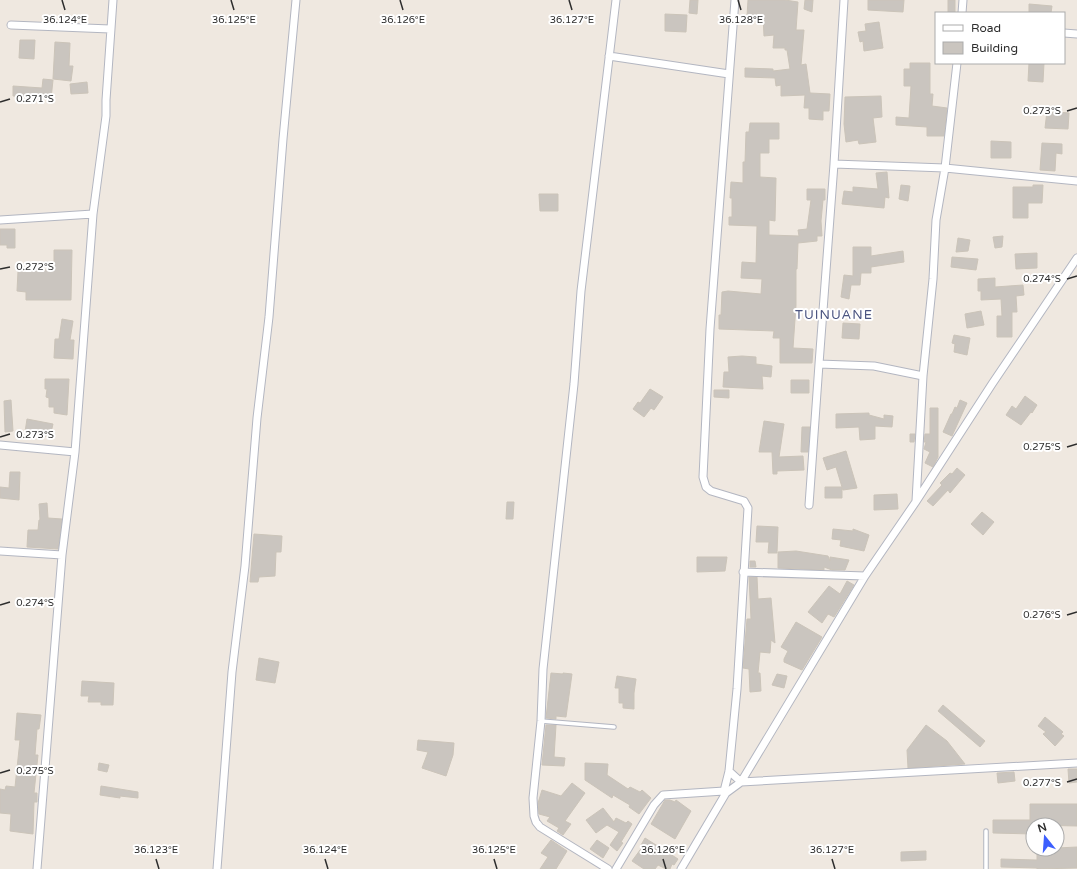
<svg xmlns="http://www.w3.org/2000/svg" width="1077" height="869" viewBox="0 0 1077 869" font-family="'Varela Round',sans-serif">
  <rect width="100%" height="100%" fill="#efe8e0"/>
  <path fill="#cac5bf" stroke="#cbc4b9" d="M690 0H698L697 14 689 13Z
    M748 0H785L798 2 796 30H804L801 65 806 64 810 93 830 94 829 111H823V120L809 119V108H804L805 95 781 96V85L776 86 775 78 745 77V68L773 69V71L790 69 787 50H785V48H773L774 35 764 36 763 17 747 16Z
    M805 0H813L812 12 804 9Z
    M868 0H904L903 12 868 10Z
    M948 0H955V13H948Z
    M1029 4 1052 6 1051 13H1029Z
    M665 14 687 15 686 32 665 31Z
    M879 22 883 48 864 51 863 41 860 42 858 32 866 31 865 24Z
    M20 40H35L34 59 19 58Z
    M55 42 70 43 69 66H73L71 81 53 79Z
    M910 63H930V94H933L932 106 947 108 944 136H927V127L896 125V117L909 118 911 86H904V69H910Z
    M1029 63H1044L1043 82 1028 81Z
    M43 79 53 80 51 99 41 98V97L13 96V86L42 88Z
    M87 82 88 93 71 94 70 84Z
    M881 96 882 117 873 118 876 142 859 144 858 140 846 142 844 124 845 97Z
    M1047 111 1069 113 1068 129 1045 128Z
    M750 123H779V139H769V153H760V177L776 178 775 221 769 220V235L799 236 798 230 807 229 811 200H807V189H825V200H823L821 221 822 236H817V241L798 243 797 269H796V305L793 348 813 349 812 363H780V338H773L774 331 719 329V315H721L722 292 728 291 761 294 762 279 741 278 742 262 756 263 757 226 729 225V217H732V198H730L731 182 743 183V162H745L746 132H749Z
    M991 141 1011 142V158H991Z
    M1042 143 1062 144V154L1056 153 1055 171 1040 170Z
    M887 172 889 198 885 197 884 208 842 204 844 191 853 192V187L878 189 876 173Z
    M901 185 910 186 908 201 899 199Z
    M1033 185H1043L1042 203H1028V218H1013V187H1033Z
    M539 194H558V211H540Z
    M0 229H15V248H7V245H0Z
    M1003 236 1002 247 995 248 993 237Z
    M958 238 970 240 968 251 956 252Z
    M853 247H871V256L903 251 904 262 871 267V273H861L860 285H851L849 299 841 297 844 275 853 276Z
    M54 250H72L71 300H26V292L17 291 18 271H27V270H54Z
    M1037 253V268L1016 269 1015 254Z
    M952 257 978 259 976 270 951 267Z
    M995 278V287L1023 285 1024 295 1016 296 1017 312H1012V337H997V316H1002L1001 299 981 300V291H978V279Z
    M981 311 984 325 967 328 965 314Z
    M62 319 73 321 70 340H74L73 359 54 358 55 339H59Z
    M843 323 860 324 859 339 842 338Z
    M954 335 970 338 967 355 954 352 955 344 952 343Z
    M742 356 756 357V364L772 366 771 377 762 376 763 389 723 387 724 372H729L728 357Z
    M45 379H69L67 415 54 413V407H49V398L46 397 47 389H45Z
    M791 380H809V393H791Z
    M650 389 663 397 654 410 651 408 644 417 633 409 638 402 640 403Z
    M714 390H729V398L714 397Z
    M1025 396 1037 405 1032 413 1031 412 1021 425 1006 415 1012 406 1016 409Z
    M11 400 13 431 5 432 4 401Z
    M960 400 967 403 952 436 943 432 951 414H952L955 407 957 408Z
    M930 408H938V457L933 467 925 463 930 452 924 449 926 442H924L925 434H930Z
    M869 413V415L884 419V415L893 416 892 427 875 426V439L860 440 859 427 836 428V414Z
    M27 419 53 424 50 437 25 432Z
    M764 421 784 424 779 457 803 456 804 470 777 471V474H773L772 452H759Z
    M802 427H810L808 452H801Z
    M910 434H915L914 442H910Z
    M846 451 857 488 843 490 842 488V498H825V487H842L836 467 827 470 823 458Z
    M957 468 965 475 950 493 948 490 933 506 927 501 942 485 940 483 950 473 952 474Z
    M10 472H20L19 500 0 498V487L9 488Z
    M897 494 898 509 874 510V495Z
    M507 502H514L513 519H506Z
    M47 503 48 518 62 519 58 549 27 547 28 530H38L39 520H40L39 504Z
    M982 512 994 522 983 535 971 524Z
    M757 526 778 527 777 553H768L769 542H756Z
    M833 529 853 531V529L869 535 864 551 840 546 841 540 832 539Z
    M254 534 282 536 281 552H276L275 576 259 577 258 582H250Z
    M796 551 828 556 830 561V557L849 560 845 570H832L824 567V570L778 568V552Z
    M697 557H727L725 571 697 572Z
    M750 561H755L756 567H750Z
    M749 577H757L758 599 771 598 775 643 771 640 770 653 760 652 758 673H760L761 691 750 692 749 669 743 668 747 619H751Z
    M847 581 854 585 834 617 828 614 822 623 808 612 829 586 840 594Z
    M796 622 822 637 802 670 784 662V659L788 651 781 647Z
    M259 658 279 662 275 683 256 680Z
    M551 673 563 674V673L572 674 566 717 556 716V719L546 718Z
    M777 674 787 676 784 688 772 685Z
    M617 676 636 679 634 693V709L623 708V703H619V688H615Z
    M82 681 114 683 113 705H101V702H88L89 696H81Z
    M943 705 985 741 980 747 938 711Z
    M17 713 41 715 39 729H37L35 755H38L34 793H37V802H34L33 834 10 831 11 814 0 813V789L5 790 6 786 15 787 20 740H15Z
    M1045 717 1063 732 1061 734 1064 736 1055 746 1043 734 1046 732 1038 726Z
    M546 725H556L554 757 565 758 564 766 542 765Z
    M926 725 947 741 965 764 908 768 907 750Z
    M418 740 454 743 453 755 446 776 422 768 428 752 417 750Z
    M99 763 109 765 107 772 98 770Z
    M585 763 608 764 607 775 628 789 630 787 640 792 642 790 651 798 639 814 629 807 630 805 613 795 612 798 585 780Z
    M1068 769H1077V782L1069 783Z
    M1014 772 1015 781 998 783 997 773Z
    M572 783 585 793 565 821 571 824 563 835 557 831 559 828 547 821 550 817 539 814 538 803 542 790 561 796Z
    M101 786 138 792V798L120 796V798L100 795Z
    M665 800H670L675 802 676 800 691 811 675 839 651 824Z
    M1030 804H1077V826L1033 825V834L993 833V820H1030Z
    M603 808 614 822 616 818 626 823 628 821 632 824 621 842 623 843 617 851 610 845 619 832 607 825 596 833 586 820Z
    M645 838 678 859 674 865 672 864 670 869H666L658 865 655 869H644L632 861 643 846 641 845Z
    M551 840 567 851 556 869H540L548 857 541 853Z
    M597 840 609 848 603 858 590 849Z
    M1077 847V868L1037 869V868L1001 867V859L1037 860V849Z
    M926 851V860L901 861V852Z"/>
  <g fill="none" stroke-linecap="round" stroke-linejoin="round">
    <g stroke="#b3b6c1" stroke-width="5.5">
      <path id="lane" d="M541 721 614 727
        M986 831V869"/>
    </g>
    <g stroke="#b3b6c1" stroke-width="9">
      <path id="street" d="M962 13 963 0
        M11 25 110 29
        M1064 33 1077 34
        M609 56 729 74
        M834 164 844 0
        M0 220 93 214
        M923 376 874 366 819 364 834 164 945 168 1077 181
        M0 445 75 452
        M916 501 923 376 933 279 936 220 945 168 957 63
        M809 505 819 364
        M0 551 62 555
        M743 572 865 576
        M729 771 741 782 1077 763
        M724 791 729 771 737 689 748 508 744 501 711 491 706 487 703 477 710 329 735 0
        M37 869 62 555 75 452 93 214 106 116V100L113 0
        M217 869 232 672 245 566 257 418 269 317 283 139 296 0
        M608 869 540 827 536 822 534 816 533 798 541 721 543 669 574 384 581 291 616 0
        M616 869 654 805 663 795 724 791 726 793
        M681 869 726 793 741 782 865 576 915 503 992 384 1077 258"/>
    </g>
    <use href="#lane" stroke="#fff" stroke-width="3.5"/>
    <use href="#street" stroke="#fff" stroke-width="7"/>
  </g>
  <path fill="none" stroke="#2d2d2d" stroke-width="1.5" d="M62 0 65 10M231 0 234 10M400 0 403 10M569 0 572 10M738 0 741 10M0 102 10 99M1067 111 1077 108M0 269 10 267M1067 279 1077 276M0 437 10 434M1067 447 1077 444M0 605 10 602M1067 615 1077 612M0 773 10 770M1067 782 1077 779M156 859 159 869M325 859 328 869M494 859 497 869M663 859 666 869M832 859 835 869"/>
  <g text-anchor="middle" stroke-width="4" stroke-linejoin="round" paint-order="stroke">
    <g font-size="13" letter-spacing="1" fill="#4b5480" stroke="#fff">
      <text x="834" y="319">TUINUANE</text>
    </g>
  </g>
  <g font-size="10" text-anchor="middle" fill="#2d2d2d" stroke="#fff" stroke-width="4" stroke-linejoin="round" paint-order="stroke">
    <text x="65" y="23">36.124°E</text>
    <text x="234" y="23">36.125°E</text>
    <text x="403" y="23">36.126°E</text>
    <text x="572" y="23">36.127°E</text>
    <text x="741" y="23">36.128°E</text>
    <text x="35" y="102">0.271°S</text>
    <text x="1042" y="114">0.273°S</text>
    <text x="35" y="270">0.272°S</text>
    <text x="1042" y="282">0.274°S</text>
    <text x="35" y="438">0.273°S</text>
    <text x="1042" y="450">0.275°S</text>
    <text x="35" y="606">0.274°S</text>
    <text x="1042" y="618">0.276°S</text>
    <text x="35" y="774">0.275°S</text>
    <text x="1042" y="786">0.277°S</text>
    <text x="156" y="853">36.123°E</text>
    <text x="325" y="853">36.124°E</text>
    <text x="494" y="853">36.125°E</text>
    <text x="663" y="853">36.126°E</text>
    <text x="832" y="853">36.127°E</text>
  </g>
  <rect x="935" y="12" width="130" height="52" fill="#ffffff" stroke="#ababab"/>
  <rect x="943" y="25" width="20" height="6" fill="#ffffff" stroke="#ababab"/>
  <text x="971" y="32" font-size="12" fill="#2d2d2d">Road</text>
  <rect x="943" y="42" width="20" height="12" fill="#cac5bf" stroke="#ababab"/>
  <text x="971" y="52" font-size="12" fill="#2d2d2d">Building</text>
  <g transform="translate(1045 837) rotate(343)"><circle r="19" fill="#ffffff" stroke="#ababab"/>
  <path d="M0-3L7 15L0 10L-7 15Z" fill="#3d5ffe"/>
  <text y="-6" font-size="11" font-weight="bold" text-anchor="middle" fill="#2d2d2d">N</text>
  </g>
</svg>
